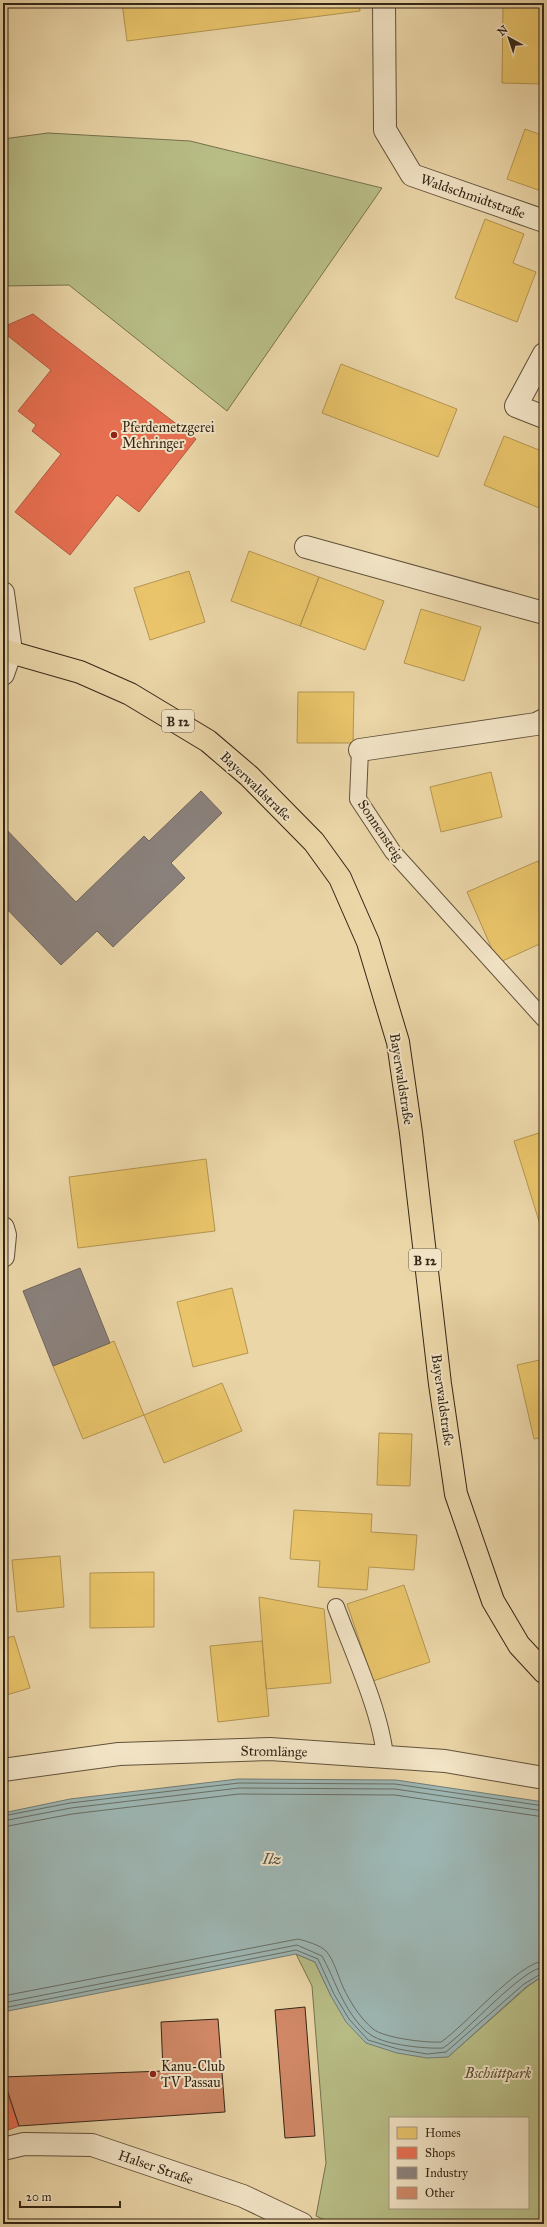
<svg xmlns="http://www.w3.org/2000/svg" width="547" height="2227" viewBox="0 0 547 2227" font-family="'IM FELL Great Primer',serif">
  <rect width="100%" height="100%" fill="#ebd6a8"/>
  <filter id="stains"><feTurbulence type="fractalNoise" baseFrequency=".005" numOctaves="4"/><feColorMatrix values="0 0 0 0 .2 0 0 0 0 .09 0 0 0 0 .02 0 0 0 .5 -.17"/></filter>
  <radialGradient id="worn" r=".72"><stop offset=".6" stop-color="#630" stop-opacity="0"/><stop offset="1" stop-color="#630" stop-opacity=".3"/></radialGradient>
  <path fill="#b8bd86" stroke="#76724e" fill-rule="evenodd" d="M48 133 190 141 382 188 227 411 69 285 3 286V139Z
    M296 1954 315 1962 331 1996 448 2057 527 1987 544 1975V2224H334L316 2216 326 2163 312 1986ZM390 2118H528V2208H390Z"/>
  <path fill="#9db6b3" stroke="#737c75" d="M238 1779 396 1780 544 1802V1975L526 1987 448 2057 427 2058 397 2053 366 2043 346 2022 331 1996 315 1962 296 1954 3 2012V1813L70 1799Z"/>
  <path fill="#e9c46a" stroke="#b39551" d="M122 3H359L360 11 127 41Z
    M503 6H544V84L502 83Z
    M525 129 544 136V192L507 179Z
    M485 219 524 234 513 263 536 272 517 322 455 298Z
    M341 364 457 409 438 457 322 413Z
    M504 436 544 452V510L484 485Z
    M249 551 319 577 300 626 231 601Z
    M189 571 205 622 150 640 134 588Z
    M319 577 384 601 365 650 300 626Z
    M421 609 481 627 464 681 404 663Z
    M298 692H354L353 743H297Z
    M491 772 502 817 441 832 430 787Z
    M538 861 544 875V942L498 963 467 892Z
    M539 1133 544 1150V1237L514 1141Z
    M206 1159 215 1231 78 1248 69 1177Z
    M232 1288 248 1353 193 1367 177 1302Z
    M114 1341 144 1415 83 1439 53 1366Z
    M544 1359V1437L534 1439 517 1365Z
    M222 1383 242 1431 164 1463 144 1415Z
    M379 1433 412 1434 410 1486 377 1485Z
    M294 1510 372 1514 371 1532 417 1535 414 1570 369 1567 367 1590 318 1587 320 1561 290 1559Z
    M60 1556 64 1607 17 1612 12 1560Z
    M154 1572V1627L90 1628V1573Z
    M404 1585 430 1662 373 1681 347 1604Z
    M259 1597 324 1609 331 1683 266 1689Z
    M14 1636 30 1688 3 1696V1639Z
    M262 1641 269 1716 218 1722 210 1646Z"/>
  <path fill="#e76f51" stroke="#b15940" d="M33 314 196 439 139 512 117 495 70 555 15 512 61 454 32 431 36 425 18 411 51 370 3 332V327Z
    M3 2082 19 2126 3 2132Z"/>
  <path fill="#8a817c" stroke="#70665e" d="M201 791 222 813 171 863 185 878 113 947 97 931 61 965 3 905V826L76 902 144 836 149 841Z
    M80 1268 110 1343 53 1366 23 1291Z"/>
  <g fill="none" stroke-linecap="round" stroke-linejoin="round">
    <path stroke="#686e65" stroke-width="1" d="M3 1816 70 1803 239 1783 395 1784 544 1806
      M3 1821 71 1808 239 1788 395 1789 544 1811
      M3 1827 72 1814 239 1794 395 1795 544 1817
      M3 1996 298 1939C306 1941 320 1945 326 1951 334 1960 338 1976 343 1987 350 2002 360 2018 373 2029 384 2038 426 2043 441 2042 465 2026 519 1962 544 1961
      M3 2003 297 1945 322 1956C328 1967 333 1979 338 1990 345 2005 357 2026 371 2035 385 2045 426 2049 443 2048 466 2033 522 1968 544 1967
      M3 2008 296 1950 318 1959 334 1994 349 2019 368 2040 398 2049 427 2054 446 2052 524 1984 544 1972"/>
  </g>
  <path fill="#d18867" stroke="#342617" d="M305 2007 315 2136 285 2138 275 2010Z
    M218 2019 225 2112 19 2126 3 2077 163 2071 161 2022Z"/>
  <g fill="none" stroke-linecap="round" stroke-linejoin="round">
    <g stroke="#62523b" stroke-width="18">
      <path id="lane" d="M360 750 358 799 393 852 544 1019
        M336 1607C352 1650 381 1712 385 1757"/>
    </g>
    <g stroke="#62523b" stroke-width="24">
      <path id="street" d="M384 3 385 130 412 175 544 221
        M544 354 516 406 544 417
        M306 547 544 613
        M3 593 11 651 3 674
        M360 750 536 724 544 720
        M3 1228 5 1235 3 1256
        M3 1770 119 1754 270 1749 445 1761 544 1778
        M3 2149 24 2144 92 2145 243 2196 302 2224"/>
    </g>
    <g stroke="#342617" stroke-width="24">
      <path id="primary" d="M3 650 80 672 130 694 208 741 249 776 314 842 340 878 368 942 398 1042 411 1133 440 1384 456 1494 493 1601 519 1645 544 1672"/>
    </g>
    <use href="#lane" stroke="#f2e4c6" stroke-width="16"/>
    <use href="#street" stroke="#f2e4c6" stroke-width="22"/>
    <use href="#primary" stroke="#ebd6a8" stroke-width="22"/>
  </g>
  <g fill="#8f2418" stroke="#f2e4c6" stroke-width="1.5">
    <circle cx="114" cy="435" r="4"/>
    <circle cx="153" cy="2074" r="4"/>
  </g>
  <g text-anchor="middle" stroke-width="4" stroke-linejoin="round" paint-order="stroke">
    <g fill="#f2e4c6" stroke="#6d5f4c" stroke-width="1">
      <rect x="162" y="710" width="32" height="22" rx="3"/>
      <rect x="409" y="1249" width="32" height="22" rx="3"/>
    </g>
    <g font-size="13" font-weight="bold" fill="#342617">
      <text x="178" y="726">B 12</text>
      <text x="425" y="1265">B 12</text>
    </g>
    <g font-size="14" fill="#342617" stroke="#f2e4c6">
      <text transform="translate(473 196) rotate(19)" y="5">Waldschmidtstraße</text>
      <text transform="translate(256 786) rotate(44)" y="5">Bayerwaldstraße</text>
      <text transform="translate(381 830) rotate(56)" y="5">Sonnensteig</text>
      <text transform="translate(402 1079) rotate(81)" y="5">Bayerwaldstraße</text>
      <text transform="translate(443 1400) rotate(82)" y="5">Bayerwaldstraße</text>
      <text transform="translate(274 1751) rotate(1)" y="5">Stromlänge</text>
      <text transform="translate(156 2167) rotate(19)" y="5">Halser Straße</text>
    </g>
    <g font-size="14" fill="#342617" stroke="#f2e4c6" text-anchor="start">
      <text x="122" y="432">Pferdemetzgerei<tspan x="122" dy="16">Mehringer</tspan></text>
      <text x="161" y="2071">Kanu-Club<tspan x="161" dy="16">TV Passau</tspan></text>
    </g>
    <g font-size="14" font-style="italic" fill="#554c33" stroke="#f2e4c6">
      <text x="498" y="2078">Bschüttpark</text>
    </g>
    <g font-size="15" font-style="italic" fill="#4e4a3e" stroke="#f2e4c6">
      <text transform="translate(272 1859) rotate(2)" y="5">Ilz</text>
    </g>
  </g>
  <rect width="547" height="2227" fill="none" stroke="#ebd6a8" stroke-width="16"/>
  <rect x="4" y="4" width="539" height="2219" fill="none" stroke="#342617" stroke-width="2"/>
  <rect x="8" y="8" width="531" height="2211" fill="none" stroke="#342617"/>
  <rect x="389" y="2117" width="140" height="92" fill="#f2e4c6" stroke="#a69880"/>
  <rect x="397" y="2127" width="20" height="12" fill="#e9c46a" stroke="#a69880"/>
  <text x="425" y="2137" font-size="12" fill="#342617">Homes</text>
  <rect x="397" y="2147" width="20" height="12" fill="#e76f51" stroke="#a69880"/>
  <text x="425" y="2157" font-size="12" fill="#342617">Shops</text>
  <rect x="397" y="2167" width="20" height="12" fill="#8a817c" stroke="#a69880"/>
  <text x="425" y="2177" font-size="12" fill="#342617">Industry</text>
  <rect x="397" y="2187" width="20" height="12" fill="#d18867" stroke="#a69880"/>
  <text x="425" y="2197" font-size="12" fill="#342617">Other</text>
  <g transform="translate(509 38) rotate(320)" stroke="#f2e4c6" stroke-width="3" paint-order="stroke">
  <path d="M0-3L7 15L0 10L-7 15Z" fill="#342617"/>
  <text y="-6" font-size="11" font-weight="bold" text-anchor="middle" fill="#342617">N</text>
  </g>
  <path d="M20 2201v6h100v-6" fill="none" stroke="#342617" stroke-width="2"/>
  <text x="26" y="2201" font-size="12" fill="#342617" stroke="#f2e4c6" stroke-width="3" paint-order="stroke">20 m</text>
  <rect width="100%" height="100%" filter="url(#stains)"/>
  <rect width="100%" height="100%" fill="url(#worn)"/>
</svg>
